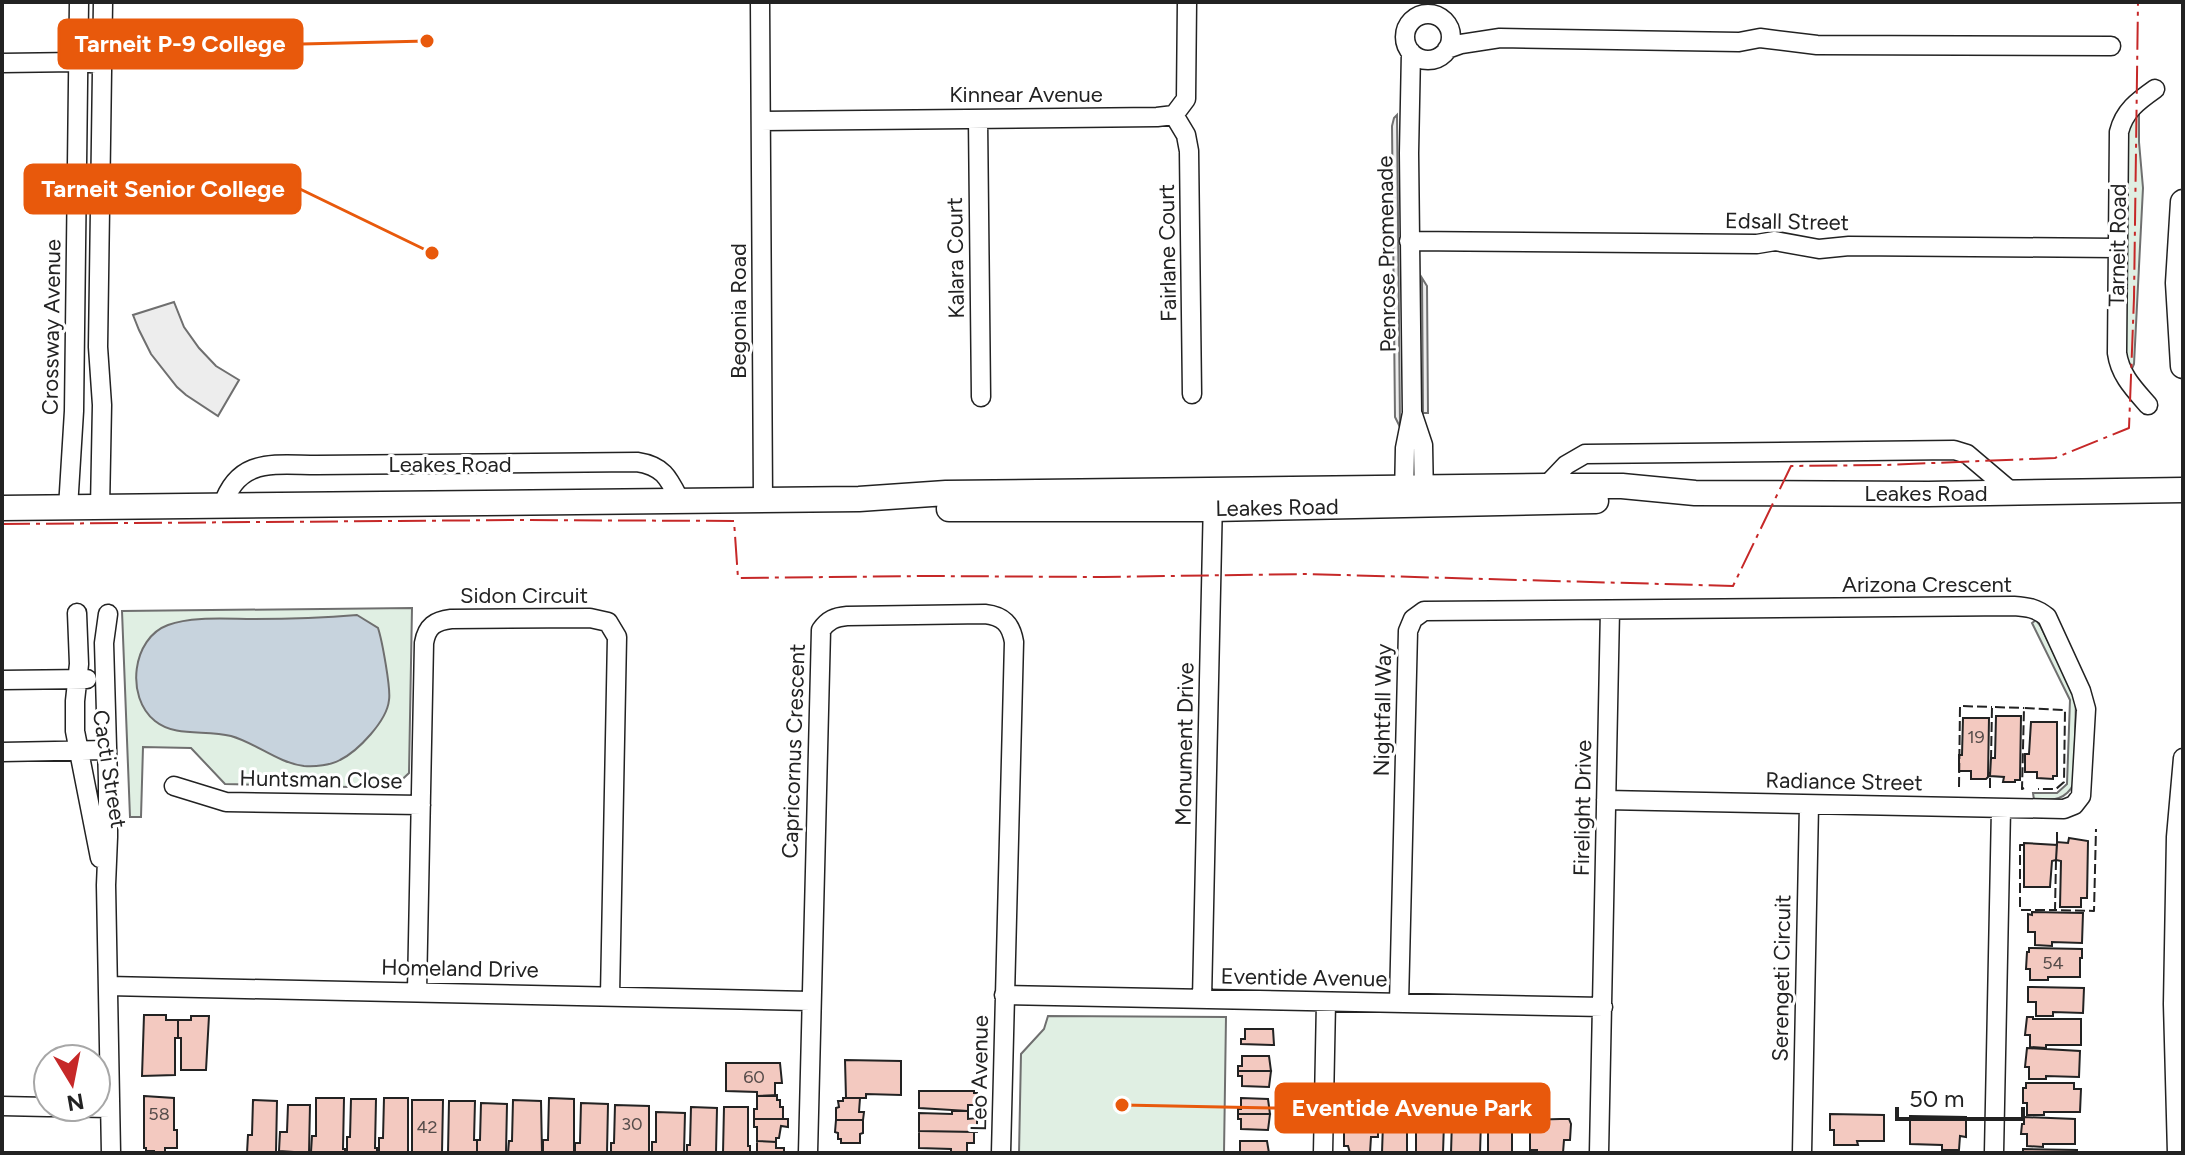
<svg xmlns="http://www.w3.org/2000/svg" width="2185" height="1155" viewBox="0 0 2185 1155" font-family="Figtree,sans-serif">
  <rect width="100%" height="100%" fill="#fff"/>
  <path fill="#e0efe3" stroke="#6f6f6f" stroke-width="2" d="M2139 113V142L2143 188 2134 364 2131 371 2124 358 2127 126Z
    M412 608 409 773 393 788 225 784 191 748 143 747 141 817H130L122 611Z
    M2036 620 2041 627 2076 699 2074 783C2066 801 2052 800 2034 800L2033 793H2057L2067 784 2070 700 2032 623Z
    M1048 1016 1226 1017 1224 1153H1019L1021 1054 1044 1029Z"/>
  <path fill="#ededed" stroke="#6f6f6f" stroke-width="2" d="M1397 115 1400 427 1395 417 1392 126 1394 118Z
    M1422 278 1427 286 1428 413H1423Z
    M174 302 184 327 199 348 216 366 239 380 218 416 186 395 177 387 151 354 139 330 133 315Z"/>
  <path fill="#c7d3dd" stroke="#6f6f6f" stroke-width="2" d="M357 615 378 628C382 640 391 689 389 700 387 721 358 751 340 760 331 765 315 767 304 766 278 763 256 743 231 736 206 729 176 738 155 721 125 697 132 638 168 625 192 616 228 619 253 619 288 619 322 618 357 615Z"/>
  <path fill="#f3c9c0" stroke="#222" stroke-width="2" d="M1996 716H2021L2020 780H2015V782H2003L2004 777 1990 776 1991 758H1995Z
    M1963 718H1989L1988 777 1986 779H1971V771H1959V755H1962Z
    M2031 722H2057V776H2053V779L2037 778V772H2025V754H2029Z
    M2069 838 2088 841 2087 898H2081V907H2060L2061 861 2056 860 2057 842 2068 843Z
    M2024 843 2057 845 2056 860 2052 861 2050 887H2024Z
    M2032 912 2083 913 2082 943 2052 942V946L2035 945V932H2028V914L2032 915Z
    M2029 948 2082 949V958H2080V977H2048V980H2030V969H2026L2027 952H2029Z
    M2028 987 2084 988 2083 1013 2053 1012V1016H2036V1002H2028Z
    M144 1015H166V1020H178V1038H175V1075L142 1076Z
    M191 1016H209L206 1070H181V1038H178V1020H191Z
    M2027 1017H2033V1019H2081V1045H2046V1048L2030 1047V1035H2025Z
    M1245 1029H1273L1274 1045 1241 1044V1039H1245Z
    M2027 1048 2080 1051 2079 1077 2046 1076V1079H2029V1067H2025Z
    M1242 1056H1269L1271 1071H1238V1066H1242Z
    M845 1060 901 1061V1095L866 1094V1098H846Z
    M726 1063H780L782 1083H775V1096H757V1092L726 1091Z
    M1238 1071H1271L1269 1087 1242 1086V1076H1238Z
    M2026 1083H2074V1089H2081L2080 1112H2044V1115H2027V1103H2023V1088H2026Z
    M919 1091H974V1093H977V1105H968V1111L919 1108Z
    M777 1095V1100H780V1107H783V1119H754V1109H757V1096Z
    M144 1096 174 1098V1130H177V1148H165V1153H154V1151H146V1148H144Z
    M316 1098H344L343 1149H345V1153L311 1152 312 1136H316Z
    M384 1098H408V1153H379V1138H383Z
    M549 1098 574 1099V1153H543V1140H548Z
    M843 1098H860L859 1112H864L863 1120H836V1108L839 1107 838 1101H843Z
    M1241 1098 1268 1099 1270 1114H1238V1109H1241Z
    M351 1099H376L375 1148H377V1153H347V1137H350Z
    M253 1100 277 1101 276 1152 278 1153H247L248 1135H252Z
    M412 1100H443L442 1153H412Z
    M513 1100 541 1101 542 1153H508L509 1141H512Z
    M449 1101H475L474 1140H477V1153H448Z
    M481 1103 507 1104 506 1153H477V1140H480Z
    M581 1103 608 1104 607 1153H575V1143H580Z
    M288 1105H310L309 1153 279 1151 280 1132H287Z
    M615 1105 649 1106V1153H611V1143H614Z
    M691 1107 717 1108 716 1153H687V1145H690Z
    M724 1107H748V1146H750V1153H723Z
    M952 1111H968V1119L977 1118V1132L919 1131V1113L952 1114Z
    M656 1112 685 1113 684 1153H652V1142H656Z
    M1238 1114H1270L1268 1130 1241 1129V1119H1238Z
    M1830 1114 1884 1115V1141H1857L1858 1145H1834V1130H1830Z
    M1910 1116 1966 1117V1137L1960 1136 1959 1150H1942V1145L1910 1144Z
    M2024 1117 2075 1119V1144H2043V1147L2027 1146V1134H2021L2022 1124H2024Z
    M754 1119H788V1127L781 1126 779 1138H776V1142L757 1141V1127H754Z
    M1560 1119H1569L1571 1124 1570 1140H1564L1563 1153H1537V1150H1530V1131L1523 1130V1120Z
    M836 1120H863V1133L860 1134V1143H841V1139H838V1133L835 1132Z
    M1452 1120 1481 1121 1480 1153H1451Z
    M1416 1122 1444 1123 1443 1153H1416Z
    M1383 1123 1407 1124V1153H1382Z
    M1488 1124H1512V1153H1488Z
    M1344 1130H1378V1137H1371L1370 1153H1350L1348 1146H1344Z
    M919 1131 974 1132V1143H967V1152H951V1149L919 1148Z
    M757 1141 776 1142V1148H784V1153H757Z
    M1240 1141H1267L1269 1153H1237L1240 1151Z
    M2023 1149 2077 1150V1153H2023Z"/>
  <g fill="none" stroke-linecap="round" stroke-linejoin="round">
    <g stroke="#222" stroke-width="21">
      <path id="minor" d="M760 2 763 500
        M1405 37a23 23 0 1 1 46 0a23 23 0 1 1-46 0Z
        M1447 49 1461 44 1500 38 1739 42 1760 38 1817 45 2111 46
        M2 63 77 62 103 64
        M1174 115 1186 135 1189 151 1192 394
        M978 119 981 397
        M761 121 1157 117 1174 115 1186 99 1187 2
        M1409 241 1757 244 1775 241 1819 249 1849 246 2117 248
        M2148 405C2134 389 2120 375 2117 353L2119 132C2124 111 2138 101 2155 89
        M1413 415 1423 445 1424 500
        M1546 486 1566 465 1585 454 1954 450 1967 454 2013 493
        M1404 498 1405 448 1412 413 1409 153 1411 52
        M222 507C238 457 273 465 317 465L637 462C664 466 669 479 680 501
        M68 508 74 411 79 2
        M100 508 102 405 98 347 103 2
        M77 613 79 664 75 701V731L100 858
        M108 614 104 643 108 781V837L106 885 111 1153
        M2 680 87 679
        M2 752 107 750
        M174 786 226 802 421 805
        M108 986 810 1001
        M417 991 424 643C427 626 435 621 451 619L590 618 608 622 617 637 610 996
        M1004 995 1603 1007
        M1202 999 1213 498
        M1399 1003 1408 631 1413 619 1424 611 2014 606C2028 607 2036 608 2047 617L2081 691 2086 709 2081 796 2074 805 2064 809 1606 800
        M2 1106 48 1107
        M53 1107 110 1108
        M808 1153 821 630C828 620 835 617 847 616L985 614C1003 616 1011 624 1014 642L1001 1153
        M1323 1153 1326 1002
        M1599 1153 1610 610
        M1802 1153 1809 805
        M1994 1153 2001 809
        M2177 1153 2173 1004 2176 837 2183 758"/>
    </g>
    <g stroke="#222" stroke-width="27">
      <path id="major" d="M2183 202 2178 283 2183 366
        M2 508 859 499 946 493 1546 486H1622L1695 493 1928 494 2183 490
        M949 509H1212L1596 501"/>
    </g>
    <use href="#minor" stroke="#fff" stroke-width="18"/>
    <use href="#major" stroke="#fff" stroke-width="24"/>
    <path stroke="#222" stroke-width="2" stroke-dasharray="10 4" stroke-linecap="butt" d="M1991 760 1992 707 2024 708
      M1959 787 1960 706 1992 707
      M1990 788V772
      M2024 788 2022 789 2024 708 2065 710 2064 782 2056 789H2038
      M2057 842V830
      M2024 845H2020V910H2055
      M2056 860 2055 910 2094 911 2096 829"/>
    <path stroke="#c62828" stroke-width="2" stroke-dasharray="28 6 4 6" stroke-linecap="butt" d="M2 524 521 520 734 521 738 578 928 576 1103 577 1308 574 1733 586 1791 466 1885 465 2055 458 2129 428 2134 298 2138 2"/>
  </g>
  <g text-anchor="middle" stroke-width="6" stroke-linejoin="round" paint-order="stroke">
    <g font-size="18" fill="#564c4a">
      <text x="1976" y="743">19</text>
      <text x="2053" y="969">54</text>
      <text x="754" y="1083">60</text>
      <text x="159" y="1120">58</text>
      <text x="632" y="1130">30</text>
      <text x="427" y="1133">42</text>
    </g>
    <g font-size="22" fill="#222" stroke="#fff">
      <text x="1026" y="102">Kinnear Avenue</text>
      <text transform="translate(1787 221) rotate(1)" y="8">Edsall Street</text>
      <text transform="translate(2117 245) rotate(-89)" y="8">Tarneit Road</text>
      <text transform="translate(1167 253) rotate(-91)" y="8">Fairlane Court</text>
      <text transform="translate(1386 254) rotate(-91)" y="8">Penrose Promenade</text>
      <text transform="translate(955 258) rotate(-91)" y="8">Kalara Court</text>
      <text transform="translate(738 311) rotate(-90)" y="8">Begonia Road</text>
      <text transform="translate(51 327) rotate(-89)" y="8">Crossway Avenue</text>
      <text x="450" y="472">Leakes Road</text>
      <text x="1926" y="501">Leakes Road</text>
      <text transform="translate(1277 507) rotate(-1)" y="8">Leakes Road</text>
      <text x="1927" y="592">Arizona Crescent</text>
      <text x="524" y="603">Sidon Circuit</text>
      <text transform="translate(1382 710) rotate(-89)" y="8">Nightfall Way</text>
      <text transform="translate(1184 744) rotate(-89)" y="8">Monument Drive</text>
      <text transform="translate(793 751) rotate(-88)" y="8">Capricornus Crescent</text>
      <text transform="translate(110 769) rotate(81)" y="8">Cacti Street</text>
      <text transform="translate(321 779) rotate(1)" y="8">Huntsman Close</text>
      <text transform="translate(1844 781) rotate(1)" y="8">Radiance Street</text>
      <text transform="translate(1582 808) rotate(-89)" y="8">Firelight Drive</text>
      <text transform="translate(460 968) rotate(1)" y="8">Homeland Drive</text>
      <text transform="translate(1304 977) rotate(1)" y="8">Eventide Avenue</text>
      <text transform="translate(1781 978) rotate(-89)" y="8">Serengeti Circuit</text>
      <text transform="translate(979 1073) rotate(-89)" y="8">Leo Avenue</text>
    </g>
  </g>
  <path fill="none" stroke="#e8590c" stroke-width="3" d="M427 41L302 44M432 253L300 189M1122 1105L1276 1108"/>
  <g fill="#e8590c" stroke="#fff" stroke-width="3">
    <circle cx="427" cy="41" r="8"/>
    <circle cx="432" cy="253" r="8"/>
    <circle cx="1122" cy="1105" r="8"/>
  </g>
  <g fill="#e8590c" stroke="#e8590c" stroke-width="3">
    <rect x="59" y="20" width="243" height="48" rx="8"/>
    <rect x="25" y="165" width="275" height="48" rx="8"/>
    <rect x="1276" y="1084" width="273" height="48" rx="8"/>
  </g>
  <g font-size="24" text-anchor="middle" font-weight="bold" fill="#fff">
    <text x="180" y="52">Tarneit P-9 College</text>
    <text x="163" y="197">Tarneit Senior College</text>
    <text x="1412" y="1116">Eventide Avenue Park</text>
  </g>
  <rect width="2185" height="1155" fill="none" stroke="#222222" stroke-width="8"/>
  <g transform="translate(72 1083) rotate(170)"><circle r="38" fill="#ffffff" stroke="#a7a7a7" stroke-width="2"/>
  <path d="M0-6L14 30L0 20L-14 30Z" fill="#c62828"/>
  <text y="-12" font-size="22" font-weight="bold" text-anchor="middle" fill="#222222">N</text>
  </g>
  <path d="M1897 1107v12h126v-12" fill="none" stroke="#222222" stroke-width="4"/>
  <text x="1909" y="1107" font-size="24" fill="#222222" stroke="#ffffff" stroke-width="6" paint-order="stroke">50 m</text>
</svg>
